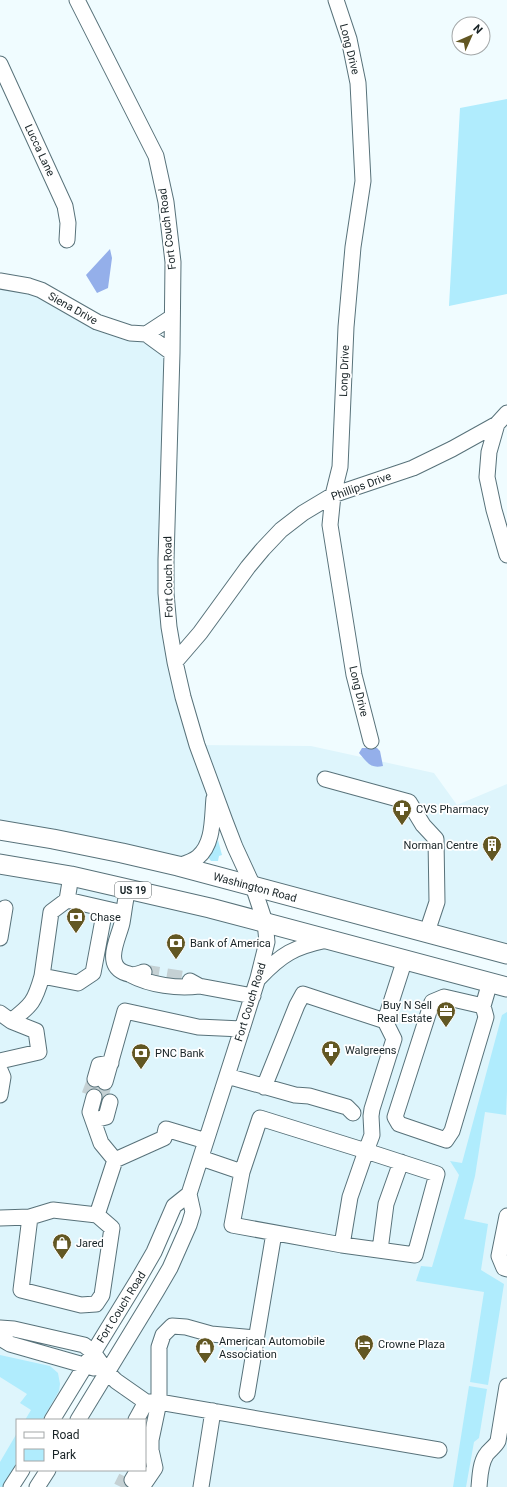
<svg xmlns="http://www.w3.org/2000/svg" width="507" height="1487" viewBox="0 0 507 1487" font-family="Roboto,sans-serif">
  <rect width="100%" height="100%" fill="#f0fcff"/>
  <path fill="#def5fc" d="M0 281 172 353 166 593 197 745 311 746 434 773 457 805 507 784V954L253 886 215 794 210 838 189 862 0 830Z
    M0 864 265 922 258 977 312 943 507 987V1487H37L48 1470H145V1420H78L180 1247 189 1195 52 1420H17V1470L11 1487H0Z"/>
  <path fill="#b0ecfd" d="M507 99V294L449 306 460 108Z
    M218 840 222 855 219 856 218 861H211L208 857Z
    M507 1012V1091L506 1115 485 1112 475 1176 464 1219 488 1224 481 1270 504 1284 488 1385 470 1382 484 1292 416 1281 421 1266 432 1267 459 1175 450 1161 462 1163 502 1015Z
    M0 1355 50 1366 58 1373 60 1384 59 1391 42 1420H25L31 1410 20 1403 27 1394 0 1377Z
    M469 1386 487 1389 479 1438 474 1442 466 1487H453Z
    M17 1433V1463L2 1487H0V1462Z"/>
  <path fill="#94afea" d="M110 249 112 258 108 288 97 293 86 275Z
    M362 748H377L380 751 383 766C370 769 367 762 359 753Z"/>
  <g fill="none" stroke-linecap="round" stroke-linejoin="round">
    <path stroke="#c5d1d4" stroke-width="15" stroke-dasharray="15 8" stroke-linecap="butt" d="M144 972 186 979
      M89 1095 95 1079
      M100 1099 105 1082
      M121 1487 126 1477"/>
    <g stroke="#58727a" stroke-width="17">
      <path id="minor" d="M77 0 156 156 166 202 173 262 172 353 166 560V593L169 627 175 662 183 697 197 745 225 821 235 847 253 886 265 922 267 942 258 978 242 1029 189 1194 193 1212 189 1225 170 1268 156 1292 78 1420
        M336 0 349 39 358 83 363 181 353 247 346 327 340 467 333 495 330 525 354 675 371 741
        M0 64 65 206 68 223 67 240
        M0 281 29 286 41 290 97 322 130 333 146 334 172 353
        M146 334 172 317
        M497 424 489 452 487 477 494 510 507 555
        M175 662 200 633 248 567 263 549 281 530 303 513 333 495 413 468 452 449 497 424 507 413
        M325 779 409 802 423 825 436 839 437 902 427 932
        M178 866C184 864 192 862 198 857 214 844 212 817 214 798
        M71 876 67 900 51 912 42 976 78 983 93 973 105 909
        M128 889C125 900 124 912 122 923 119 937 104 963 123 972 133 976 134 975 144 972
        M67 900 115 911
        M0 938 5 908
        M131 975C150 985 178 989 199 986
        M259 978C282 954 294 947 327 940
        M190 981 199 986 253 996
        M483 1006 444 997 432 1002 395 1117 399 1124 446 1140 452 1131 486 1017 483 1006 490 982
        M0 1013 11 1021 36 1031 39 1052 0 1061
        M11 1021C32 1005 35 1001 42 976
        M0 1070 3 1077 0 1095
        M227 1076 295 1095 309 1096 347 1107 353 1113
        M95 1079 99 1065 111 1063
        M105 1082 125 1011 198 1027 242 1029
        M264 1087 297 1005 303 994 385 1021 405 959
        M94 1097 90 1112 101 1143 115 1160 164 1138 166 1129 206 1141
        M94 1120 106 1117 110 1102
        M201 1158 242 1172 232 1225 342 1245 415 1255 437 1174 366 1151 372 1135 371 1116 372 1109 394 1039 385 1021
        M242 1172 260 1118 366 1151 350 1197 342 1245
        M97 1215 115 1160
        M507 1216 499 1256 504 1268 507 1269
        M0 1218 30 1217 53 1210 97 1215 112 1228 102 1295 96 1304 81 1305 21 1290 30 1217
        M380 1250 386 1204 401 1162
        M0 1328 14 1329 84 1345 93 1352 108 1373 116 1381 146 1402H159L439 1450
        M0 1338 10 1344 94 1368
        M247 1394 274 1233
        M52 1420 139 1278 154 1252 174 1206 189 1194
        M136 1420 146 1402
        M132 1480 138 1470
        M11 1487 22 1470
        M37 1487 48 1470
        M142 1487 155 1468 151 1450V1440L159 1402V1347L163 1335 172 1326 186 1327 211 1334 256 1338
        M201 1487 213 1411
        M479 1487C480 1477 480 1464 486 1455 489 1450 495 1447 498 1441L507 1386"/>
    </g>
    <g stroke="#58727a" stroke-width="21">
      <path id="major" d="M0 830 53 839 122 853 178 866 507 954
        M0 864 71 876 210 908 507 987"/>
    </g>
    <use href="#minor" stroke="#fff" stroke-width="15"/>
    <use href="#major" stroke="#fff" stroke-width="19"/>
  </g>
  <defs>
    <g id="pharmacy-pin" transform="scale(1)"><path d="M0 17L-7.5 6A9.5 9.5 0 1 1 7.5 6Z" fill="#625723" stroke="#fff"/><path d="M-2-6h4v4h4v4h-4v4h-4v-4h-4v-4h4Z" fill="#fff"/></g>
    <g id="building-pin" transform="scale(1)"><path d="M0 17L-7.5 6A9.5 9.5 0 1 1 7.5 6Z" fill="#625723" stroke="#fff"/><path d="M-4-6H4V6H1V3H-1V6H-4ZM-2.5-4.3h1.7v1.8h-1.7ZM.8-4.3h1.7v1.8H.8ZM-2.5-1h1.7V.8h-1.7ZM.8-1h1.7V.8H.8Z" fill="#fff"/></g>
    <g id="bank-pin" transform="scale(1)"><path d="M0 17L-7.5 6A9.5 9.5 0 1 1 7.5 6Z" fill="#625723" stroke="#fff"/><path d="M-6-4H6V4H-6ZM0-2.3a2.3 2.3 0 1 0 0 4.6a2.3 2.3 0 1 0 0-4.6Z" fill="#fff"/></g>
    <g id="office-pin" transform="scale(1)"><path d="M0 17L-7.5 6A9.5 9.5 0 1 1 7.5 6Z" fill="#625723" stroke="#fff"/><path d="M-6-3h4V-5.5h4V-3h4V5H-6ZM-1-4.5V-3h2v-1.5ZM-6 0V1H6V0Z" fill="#fff"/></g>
    <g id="shop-pin" transform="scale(1)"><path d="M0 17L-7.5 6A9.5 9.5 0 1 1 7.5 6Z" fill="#625723" stroke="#fff"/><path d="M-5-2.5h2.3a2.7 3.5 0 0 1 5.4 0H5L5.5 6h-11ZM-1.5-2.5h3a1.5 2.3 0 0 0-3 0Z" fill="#fff"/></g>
    <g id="hotel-pin" transform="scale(1)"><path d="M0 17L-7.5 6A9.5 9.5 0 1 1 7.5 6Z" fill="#625723" stroke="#fff"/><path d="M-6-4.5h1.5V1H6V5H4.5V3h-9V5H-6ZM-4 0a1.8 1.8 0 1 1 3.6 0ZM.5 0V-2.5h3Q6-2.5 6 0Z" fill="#fff"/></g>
  </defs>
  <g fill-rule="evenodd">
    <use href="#pharmacy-pin" x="402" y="809"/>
    <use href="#building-pin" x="492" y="845"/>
    <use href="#bank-pin" x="76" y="917"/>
    <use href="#bank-pin" x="176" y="943"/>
    <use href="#office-pin" x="446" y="1011"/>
    <use href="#pharmacy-pin" x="331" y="1050"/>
    <use href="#bank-pin" x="141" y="1053"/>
    <use href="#shop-pin" x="62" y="1243"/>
    <use href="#hotel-pin" x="364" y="1344"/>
    <use href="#shop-pin" x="205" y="1347"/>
  </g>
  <g text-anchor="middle" stroke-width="3.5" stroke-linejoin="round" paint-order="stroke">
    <rect fill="#fff" stroke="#5d6567" stroke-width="1" x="115" y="882" width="36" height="16" rx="3"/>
    <g font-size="10" font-weight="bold" fill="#182326">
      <text x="133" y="894">US 19</text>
    </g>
    <g font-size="11" fill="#182326" stroke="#fff">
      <text transform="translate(350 49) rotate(76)" y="4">Long Drive</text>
      <text transform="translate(40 150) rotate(65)" y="4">Lucca Lane</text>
      <text transform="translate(167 229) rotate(-97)" y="4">Fort Couch Road</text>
      <text transform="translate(73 308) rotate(29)" y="4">Siena Drive</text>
      <text transform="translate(344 371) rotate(-88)" y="4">Long Drive</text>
      <text transform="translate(361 486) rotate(-20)" y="4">Phillips Drive</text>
      <text transform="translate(168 577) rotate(-91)" y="4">Fort Couch Road</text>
      <text transform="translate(359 691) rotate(77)" y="4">Long Drive</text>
      <text transform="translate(255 887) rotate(15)" y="4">Washington Road</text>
      <text transform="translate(250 1002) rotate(-73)" y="4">Fort Couch Road</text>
      <text transform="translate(121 1307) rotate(-58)" y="4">Fort Couch Road</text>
    </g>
    <g font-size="11" fill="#182326" stroke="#fff" text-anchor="start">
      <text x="416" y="813">CVS Pharmacy</text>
      <text x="478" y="849" text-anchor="end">Norman Centre</text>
      <text x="90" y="921">Chase</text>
      <text x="190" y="947">Bank of America</text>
      <text x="432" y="1009" text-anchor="end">Buy N Sell<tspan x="432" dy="13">Real Estate</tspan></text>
      <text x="345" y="1054">Walgreens</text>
      <text x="155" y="1057">PNC Bank</text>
      <text x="76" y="1247">Jared</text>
      <text x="219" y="1345">American Automobile<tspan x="219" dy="13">Association</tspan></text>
      <text x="378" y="1348">Crowne Plaza</text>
    </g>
  </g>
  <rect x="16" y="1419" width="130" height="52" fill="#ffffff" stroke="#a3a7a8"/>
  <rect x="24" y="1432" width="20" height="6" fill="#ffffff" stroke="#a3a7a8"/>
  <text x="52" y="1439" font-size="12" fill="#182326">Road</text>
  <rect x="24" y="1449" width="20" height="12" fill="#b0ecfd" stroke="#a3a7a8"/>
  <text x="52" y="1459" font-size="12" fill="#182326">Park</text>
  <g transform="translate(471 36) rotate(45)"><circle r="19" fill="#ffffff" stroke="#a3a7a8"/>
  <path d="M0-3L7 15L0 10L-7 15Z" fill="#625723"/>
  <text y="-6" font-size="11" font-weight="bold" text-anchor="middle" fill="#182326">N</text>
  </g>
</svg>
